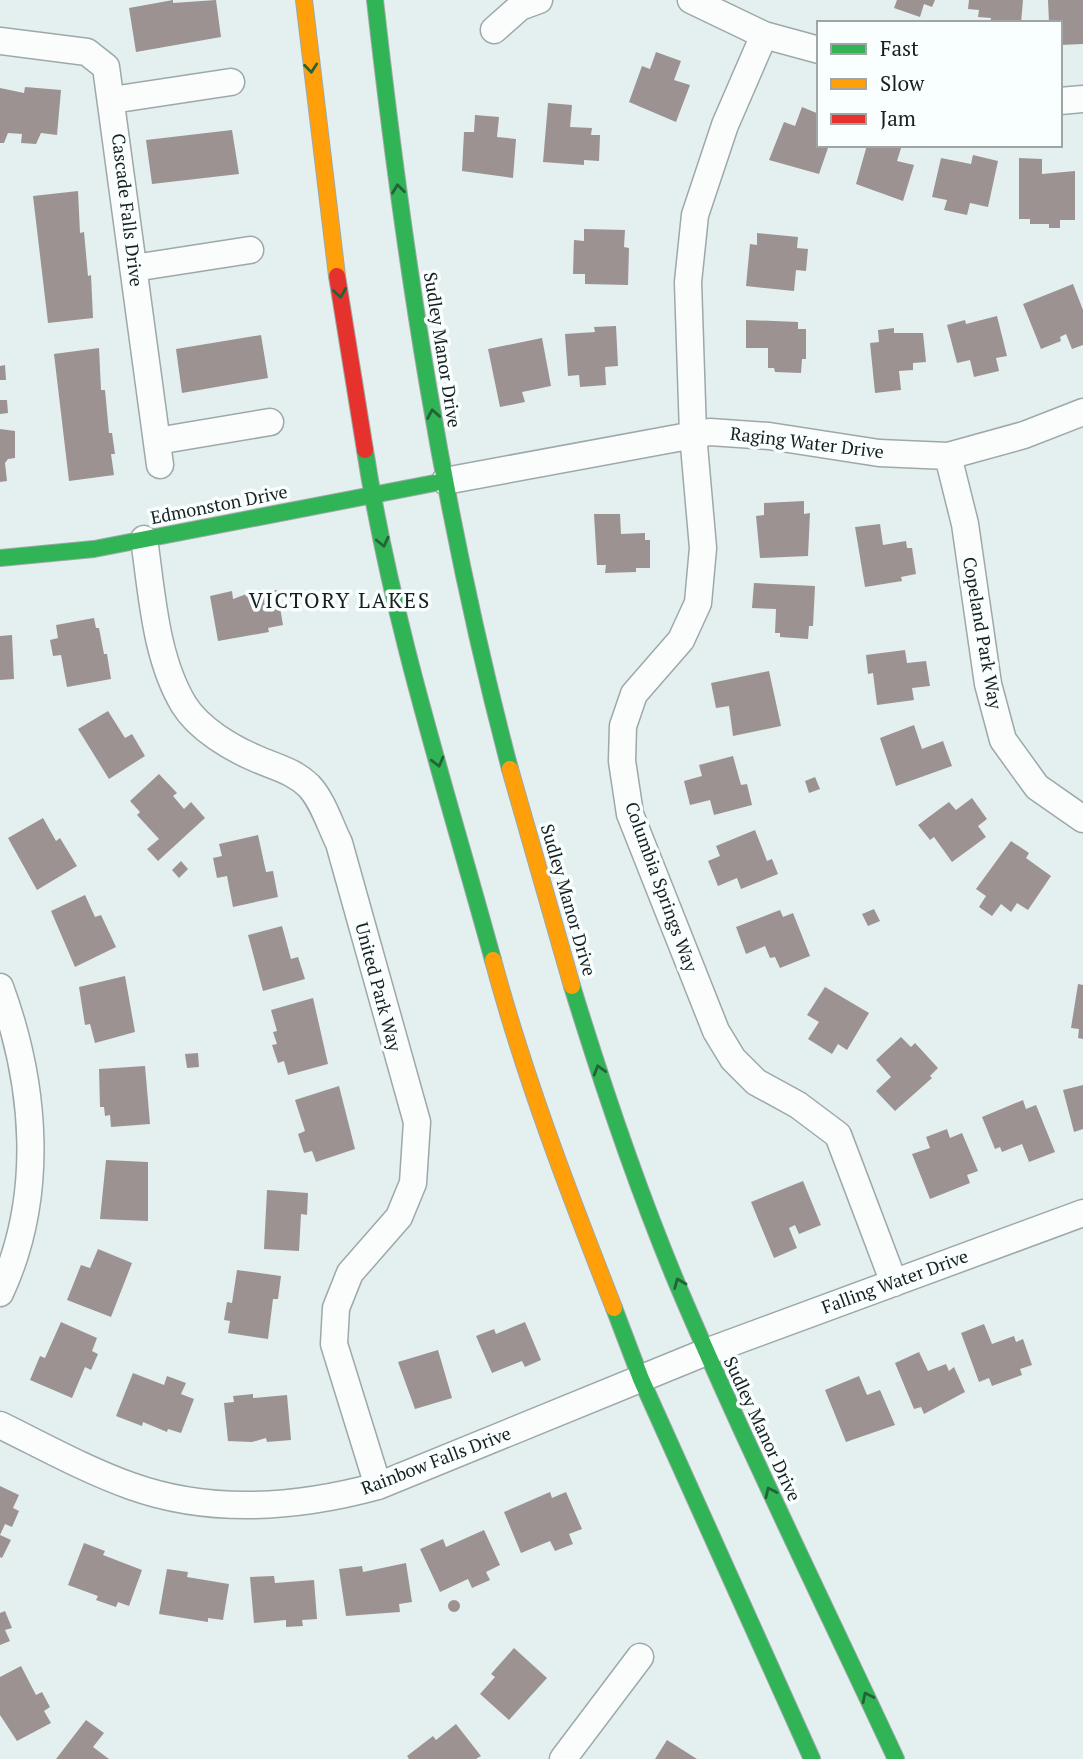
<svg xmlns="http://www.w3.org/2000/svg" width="1083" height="1759" viewBox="0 0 1083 1759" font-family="'PT Serif',serif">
  <rect width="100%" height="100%" fill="#e3f0ef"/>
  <path fill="#9d9292" d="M173 0V3L216 0 221 37 136 52 129 8Z
    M897 0H935L932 7 924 4 920 17 894 8Z
    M969 0H1023L1021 23H990L991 18 978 17 979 10 968 9Z
    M1048 0H1083V44L1060 45V23H1049Z
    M656 52 681 61 674 80 690 85 676 122 629 102 642 66 650 69Z
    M25 87 61 90 57 135 41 133 36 144 21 143 22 134 8 133 4 143H0V88L24 93Z
    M548 103 572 105 570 127 592 128 591 135H600L599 161 584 160V165L543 162Z
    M802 107 819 114V145H829L819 174 769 160 784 122 795 126Z
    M475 115 499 117 497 137 516 139 513 178 462 171 464 132H474Z
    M232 130 239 174 152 184 146 140Z
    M867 145H902L897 161 914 165 903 201 856 184Z
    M973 155 998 161 988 207 970 203 967 215 944 210 947 200 932 197 941 158 971 164Z
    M1019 158 1042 159V174L1075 171V220H1060V228H1049V224H1030V219H1019Z
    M78 191 80 233 84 232 88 276 91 275 93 318 48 323 33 196Z
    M584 229 625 230 624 247 629 248 628 285 585 284V274H573L574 240 584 241Z
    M757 233 798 237 797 248 808 249 806 271 796 270 794 291 746 286 750 244 757 245Z
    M1073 284 1083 310V345L1072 349 1066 334 1060 337 1061 341 1041 349 1023 304Z
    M997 316 1007 356 996 358 999 371 974 377 970 360 957 363 947 325 965 320 966 324Z
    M746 320 798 322V329H806V359H802L801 373 775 372 774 368H768V348H746Z
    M616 326 618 366 605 367 606 385 580 387 579 375 568 376 565 334 595 332 594 327Z
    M894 328V333H923L926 362 913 363V370L899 371 901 390 875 393 870 343 879 342 878 330Z
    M261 335 268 378 182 393 176 349Z
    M542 338 551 386 522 392 525 402 500 407 488 349Z
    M99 348 101 390H105L109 433H112L115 454H111L114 475 69 481 54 354Z
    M5 365 6 380H0V366Z
    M0 400H7L8 413 0 414Z
    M0 429 15 431V458L8 459 5 463 7 481 0 482Z
    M804 501V514L810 513 808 556 760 558 756 516 764 515V503Z
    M594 514H620L621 534 645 533V540H650V568H636V572L605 573 606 565H597Z
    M880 524 883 545 906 541 907 548H912L916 574 901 577 902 581 865 587 855 527Z
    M754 583 815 586 813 626H809L808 639 780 637V633H775L776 609 752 608Z
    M260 589 261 593 277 590 283 625 268 628 269 632 218 641 210 596 232 591 233 599Z
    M94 618 96 628H99L104 654H107L111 679 67 687 61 655 53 656 50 640 58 638 56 625Z
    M12 635 14 679 0 680V636Z
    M905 650 907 663 926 661 930 686 912 688 914 700 877 705 873 673 868 674 866 655Z
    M769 671 781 726 733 736 729 706 716 708 711 683Z
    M108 711 125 738 132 734 145 756 109 779 78 729Z
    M914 725 922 749 943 741 952 766 896 786 880 738Z
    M733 756 741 785 747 784 752 805 714 815 710 800 690 805 684 781 702 776 699 765Z
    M159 774 177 793 173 796 184 809 191 802 205 818 158 861 147 849 159 839 137 815 140 812 130 801Z
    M815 777 820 789 809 793 805 781Z
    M972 798 987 819 978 826 986 837 952 862 934 837 930 840 918 825 949 802 956 810Z
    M43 818 56 841 60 838 77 866 37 890 8 838Z
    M755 830 767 861 772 859 778 874 741 889 737 878 718 886 708 861 720 856 716 846Z
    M258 835 266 872 273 871 278 897 233 907 227 876 217 878 213 858 222 856 219 844Z
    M1011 841 1029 853 1026 858 1051 876 1028 910 1017 903 1011 912 1001 904 992 916 979 907 986 896 976 889Z
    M181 861 188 869 179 878 172 870Z
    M85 895 95 917 101 915 116 947 75 967 51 911Z
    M874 909 880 921 868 926 862 914Z
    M780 910 783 917 793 913 810 956 780 968 775 957 770 958 765 946 746 954 736 927Z
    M282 926 291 959 298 957 305 979 263 991 248 935Z
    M125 976 135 1032 95 1043 90 1024 85 1025 79 987Z
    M1078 984 1083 985V1039L1078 1038 1079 1029 1071 1028Z
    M825 987 869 1013 847 1050 838 1044 832 1054 808 1039 819 1022 807 1015Z
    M313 998 328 1064 288 1075 284 1061 278 1063 272 1045 277 1044 273 1032 277 1031 271 1010Z
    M901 1037 911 1047 915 1043 938 1068 930 1076 932 1078 895 1111 876 1091 891 1077 876 1060Z
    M198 1053 199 1067 187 1068 185 1054Z
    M145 1066 150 1124 111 1127 110 1115 105 1116 104 1107H100L99 1069Z
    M1083 1085V1129L1074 1132 1063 1090Z
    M339 1086 355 1149 316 1162 312 1151 304 1153 298 1134 305 1131 295 1100Z
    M1023 1100 1026 1109 1036 1105 1055 1152 1029 1162 1022 1144 1002 1152 1000 1147 995 1149 982 1117Z
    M947 1129 950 1138 962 1133 978 1171 967 1175 970 1183 930 1199 912 1154 930 1148 926 1137Z
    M106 1160 148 1162V1221L100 1219Z
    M803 1181 821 1225 799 1234 795 1225 789 1228 797 1248 774 1258 751 1202Z
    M267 1190 308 1193 307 1215 301 1214 299 1251 264 1249Z
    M98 1249 132 1263 111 1317 67 1300 81 1265 90 1268Z
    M237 1270 281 1276 278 1299H273L268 1339 228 1333 230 1321 224 1320 227 1302 232 1303Z
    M61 1322 97 1338 92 1351 98 1354 91 1370 85 1367 72 1398 30 1380 40 1356 45 1358Z
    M525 1322 541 1360 525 1367 522 1361 492 1373 476 1336 494 1329 496 1334Z
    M984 1324 992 1344 1014 1336 1016 1342 1023 1339 1032 1365 1020 1369 1022 1375 992 1386 989 1378 979 1382 961 1333Z
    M438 1350 452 1398 415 1409 398 1362Z
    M919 1352 928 1371 946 1364 949 1371 954 1367 965 1392 924 1414 921 1407 914 1409 895 1363Z
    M133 1373 164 1385 167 1376 186 1383 181 1394 194 1399 181 1433 168 1429 167 1432 143 1422 142 1426 116 1416Z
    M859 1376 867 1395 880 1390 895 1425 846 1442 825 1390Z
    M253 1394V1398L287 1395 291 1440 267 1442 266 1438 252 1442 228 1441 224 1403 234 1402 233 1396Z
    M0 1486 19 1495 13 1508 19 1511 12 1527 5 1524 0 1535 11 1540 2 1558 0 1557Z
    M550 1492 552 1498 566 1492 582 1529 569 1534 573 1544 555 1551 550 1541 521 1553 504 1512Z
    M484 1530 500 1565 486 1572 490 1580 472 1588 468 1579 440 1592 420 1549 443 1539 446 1547Z
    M84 1543 105 1551 103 1555 142 1570 129 1606 118 1602 116 1607 96 1600 98 1596 68 1585Z
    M406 1563 412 1602 399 1604 400 1612 346 1616 339 1569 362 1566 363 1572Z
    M167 1569 188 1572 187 1577 229 1584 223 1620 208 1618V1622L159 1614Z
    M274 1576 275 1583 314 1580 317 1619 302 1620 303 1626 286 1627V1620L254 1623 250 1577Z
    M448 1606a6 6 0 1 1 12 0a6 6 0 1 1-12 0Z
    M5 1611 12 1628 5 1630 10 1641 0 1645V1613Z
    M514 1648 547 1678 509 1720 480 1694 495 1677 491 1674Z
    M21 1666 36 1695 42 1692 50 1707 44 1711 51 1723 17 1741 0 1715V1677Z
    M86 1720 104 1733 93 1747 109 1759H56Z
    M456 1724 481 1756 476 1759H409L407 1756 433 1736 436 1740Z
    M667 1740 697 1759H655Z"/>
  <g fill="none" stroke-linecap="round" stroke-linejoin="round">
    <g stroke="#9ea8a8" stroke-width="29">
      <path id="street" d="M691 0 764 35 819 50
        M494 30 520 7 539 0
        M764 35 725 125 695 215 688 282 693 434 703 548 698 603 681 640 634 694 623 726 622 761 630 814 716 1031 733 1059 756 1082 798 1105 838 1135 894 1283
        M0 41 87 52 106 67 160 465
        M112 100 231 82
        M1060 101 1083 99
        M134 268 250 250
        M157 441 270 422
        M948 456 965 524 988 684 1003 740 1037 787 1083 819
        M445 481 710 432 769 436 879 453 948 456 1024 435 1083 412
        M144 539C152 593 155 657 184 705 199 729 231 748 257 759 275 767 294 771 309 786 323 801 330 825 339 843L417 1122 413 1183 399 1217 350 1273 336 1308 334 1344 378 1486
        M0 987C36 1085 45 1197 0 1293
        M0 1425C43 1446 86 1470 131 1486 212 1515 297 1508 378 1486L706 1352 1083 1213
        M563 1759 640 1657"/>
    </g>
    <g stroke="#9ea8a8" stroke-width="18">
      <path id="fast" d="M375 0C404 260 443 516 510 769
        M365 450C392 623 447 792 493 960
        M0 558 94 549 445 481
        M572 986C603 1087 637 1188 678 1286 746 1446 823 1602 896 1759
        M614 1308 641 1379 812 1759"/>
    </g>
    <g stroke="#9ea8a8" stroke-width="18">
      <path id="slow" d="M304 0 337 276
        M510 769 572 986
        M493 960C525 1079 569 1193 614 1308"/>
    </g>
    <g stroke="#9ea8a8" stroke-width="18">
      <path id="jam" d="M337 276 365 450"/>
    </g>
    <use href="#street" stroke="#fbfdfd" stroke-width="26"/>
    <use href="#fast" stroke="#30b455" stroke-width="16"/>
    <use href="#slow" stroke="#ff9f0a" stroke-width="16"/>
    <use href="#jam" stroke="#e5322d" stroke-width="16"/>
  </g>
  <defs><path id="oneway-chevron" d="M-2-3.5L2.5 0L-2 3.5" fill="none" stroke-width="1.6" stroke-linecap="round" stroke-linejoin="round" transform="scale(1.75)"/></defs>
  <g stroke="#236337">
    <use href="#oneway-chevron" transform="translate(311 68) rotate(84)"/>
    <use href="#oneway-chevron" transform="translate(398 189) rotate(-97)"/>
    <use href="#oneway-chevron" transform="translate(340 293) rotate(81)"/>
    <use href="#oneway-chevron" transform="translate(433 414) rotate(-100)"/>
    <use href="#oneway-chevron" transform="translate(383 542) rotate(77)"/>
    <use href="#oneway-chevron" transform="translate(438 762) rotate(75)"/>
    <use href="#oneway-chevron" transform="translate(599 1070) rotate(-107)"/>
    <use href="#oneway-chevron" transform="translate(679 1283) rotate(-112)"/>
    <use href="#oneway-chevron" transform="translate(770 1492) rotate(-115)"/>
    <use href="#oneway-chevron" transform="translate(867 1697) rotate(-116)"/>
  </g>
  <g text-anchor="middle" stroke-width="7" stroke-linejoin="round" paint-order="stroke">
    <g font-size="18" fill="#18201f" stroke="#f9fefe">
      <text transform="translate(127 210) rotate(83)" y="6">Cascade Falls Drive</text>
      <text transform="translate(442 350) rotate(81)" y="6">Sudley Manor Drive</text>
      <text transform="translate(807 443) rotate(7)" y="6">Raging Water Drive</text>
      <text transform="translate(219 505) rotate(-11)" y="6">Edmonston Drive</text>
      <text transform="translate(982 633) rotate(80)" y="6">Copeland Park Way</text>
      <text transform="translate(661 887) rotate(70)" y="6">Columbia Springs Way</text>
      <text transform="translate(568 900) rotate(74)" y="6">Sudley Manor Drive</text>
      <text transform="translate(378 987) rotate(75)" y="6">United Park Way</text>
      <text transform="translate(895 1282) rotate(-20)" y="6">Falling Water Drive</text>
      <text transform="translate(762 1429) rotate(65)" y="6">Sudley Manor Drive</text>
      <text transform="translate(436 1461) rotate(-21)" y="6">Rainbow Falls Drive</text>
    </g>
    <g font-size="21" letter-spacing="2" fill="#18201f" stroke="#f9fefe">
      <text x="340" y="608">VICTORY LAKES</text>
    </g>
  </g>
  <rect x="817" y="21" width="245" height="126" fill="#f9fefe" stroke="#9fa5a5" stroke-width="2"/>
  <rect x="831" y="44" width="35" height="10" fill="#30b455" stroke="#9fa5a5" stroke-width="2"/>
  <text x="880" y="56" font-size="21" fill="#18201f">Fast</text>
  <rect x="831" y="79" width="35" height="10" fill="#ff9f0a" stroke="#9fa5a5" stroke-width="2"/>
  <text x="880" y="91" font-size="21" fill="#18201f">Slow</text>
  <rect x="831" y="114" width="35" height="10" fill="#e5322d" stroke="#9fa5a5" stroke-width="2"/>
  <text x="880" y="126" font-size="21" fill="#18201f">Jam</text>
</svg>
